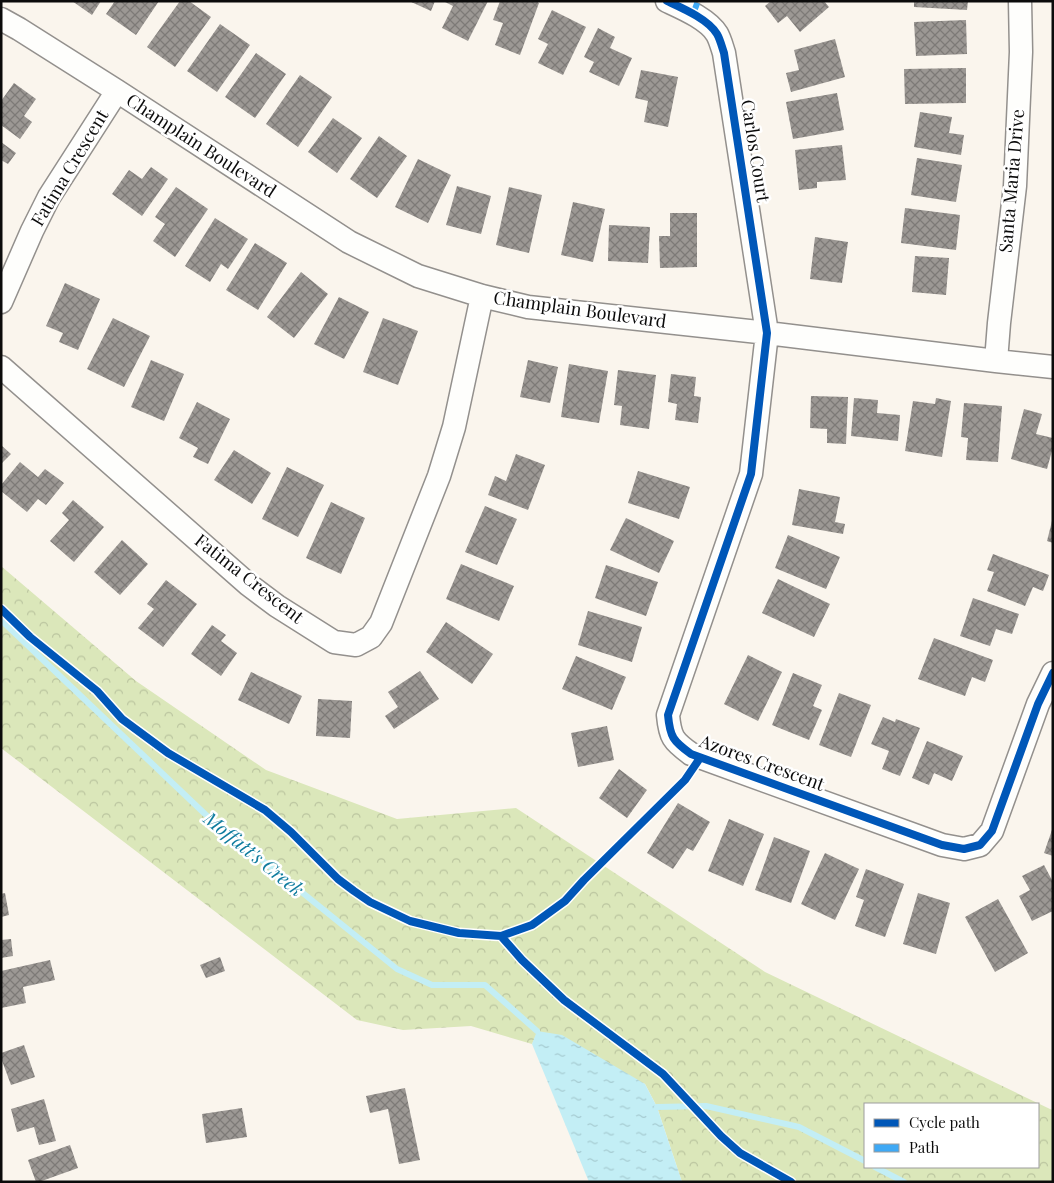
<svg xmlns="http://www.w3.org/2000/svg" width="1054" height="1183" viewBox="0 0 1054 1183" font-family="'Playfair Display',serif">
  <defs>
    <pattern id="forest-crowns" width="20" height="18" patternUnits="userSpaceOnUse" patternTransform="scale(1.25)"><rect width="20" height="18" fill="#dbe7ba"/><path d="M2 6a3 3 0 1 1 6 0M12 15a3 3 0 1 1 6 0" fill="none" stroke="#bbc59f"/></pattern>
    <pattern id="water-ripples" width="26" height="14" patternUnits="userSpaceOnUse" patternTransform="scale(1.25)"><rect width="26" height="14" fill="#c3eef5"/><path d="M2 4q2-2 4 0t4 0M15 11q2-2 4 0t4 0" fill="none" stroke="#a6cbd1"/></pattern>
    <pattern id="building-cross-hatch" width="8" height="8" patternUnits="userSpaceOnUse" patternTransform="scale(1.25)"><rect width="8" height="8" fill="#9c9894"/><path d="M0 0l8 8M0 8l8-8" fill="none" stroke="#7d7a77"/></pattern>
  </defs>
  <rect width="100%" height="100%" fill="#faf5ed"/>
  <path fill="url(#forest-crowns)" fill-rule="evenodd" d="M1 566 136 681 266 770 397 819 516 808 765 972 1050 1109 1053 1110V1182H682L657 1107 645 1084 538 1031 532 1044 471 1026 403 1030 357 1020 1 748ZM865 1104H1038V1167H865Z"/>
  <path fill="url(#water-ripples)" d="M537 1031 562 1035 645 1084 657 1107 682 1182H589L532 1044Z"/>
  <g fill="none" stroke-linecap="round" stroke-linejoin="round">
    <path stroke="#c3eef5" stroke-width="6" d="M1 620 205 814 397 969 432 985H485L537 1031
      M657 1107 706 1106 799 1127 865 1161
      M875 1167 904 1182"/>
  </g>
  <path fill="url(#building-cross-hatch)" d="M72 1H101L92 15Z
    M115 1H159L136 35 106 14Z
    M180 1H189L211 17 175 67 147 47Z
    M409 1H435L431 11Z
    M443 1H488L468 41 442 28 453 6Z
    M500 1H536L539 3 520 55 495 45 503 23 493 20Z
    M771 1H824L829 7 800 32 787 16 778 23 765 6Z
    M914 1H968L967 10 914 7Z
    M552 10 586 27 563 75 538 63 548 44 538 39Z
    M966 20 967 54 916 56 914 22Z
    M220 24 250 45 217 92 187 71Z
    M598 28 615 37 610 48 632 58 619 86 589 72 594 62 584 57Z
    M835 39 845 77 791 92 786 73 799 70 794 50Z
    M256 53 286 74 255 118 225 97Z
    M966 68V103L905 104 904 69Z
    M641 70 678 77 668 127 644 122 648 101 635 98Z
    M300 75 332 97 298 147 266 124Z
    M14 83 36 99 24 116 32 122 20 139 1 125V101Z
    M837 93 844 130 793 139 786 102Z
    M920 112 952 117 949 133 964 135 961 155 914 147Z
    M333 118 362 138 337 173 308 152Z
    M379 136 407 156 377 198 350 179Z
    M1 142 16 153 8 164 1 160Z
    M842 145 846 180 817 182V188L799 190 795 150Z
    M917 158 962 165 956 202 911 195Z
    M418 159 451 175 428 223 395 207Z
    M151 167 168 179 142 216 112 194 129 170 142 179Z
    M457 186 491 196 481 234 446 225Z
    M176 187 208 209 175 257 153 241 165 224 155 217Z
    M509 187 542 195 529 253 496 245Z
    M573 202 605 209 593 262 561 255Z
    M905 208 960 215 956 250 901 243Z
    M670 213H697V267L660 268 659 236H670Z
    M215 218 248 239 228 269 221 264 210 282 185 266Z
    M609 225 650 227 648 263 608 261Z
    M815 237 848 242 842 283 810 279Z
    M255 243 287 263 258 310 226 290Z
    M915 256 949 258 946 295 912 292Z
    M301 272 328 294 294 338 267 317Z
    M65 283 100 299 78 350 59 342 63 333 46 326Z
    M339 297 369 312 344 359 314 344Z
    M113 318 150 336 124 387 87 369Z
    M383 318 418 331 398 385 363 372Z
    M151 360 184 374 164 421 131 407Z
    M528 360 558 367 550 403 520 397Z
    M569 364 608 371 599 423 561 417Z
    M618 370 656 375 649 429 620 425 622 406 614 405Z
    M671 374 696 377 694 396 701 397 698 423 675 420 677 404 668 402Z
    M811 396 848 397 846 444 827 443V429L810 428Z
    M854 398 878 400 877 413 900 415 898 441 851 436Z
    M936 398 951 401 942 457 905 451 913 401 935 404Z
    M197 402 230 419 208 464 193 457 198 448 179 438Z
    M964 403 1002 406 998 462 966 460 968 438 961 437Z
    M1024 409 1042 414 1036 434 1053 438V447L1047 469 1011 459Z
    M1 445 11 454 1 464Z
    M234 450 271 473 252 504 214 480Z
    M516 454 545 465 528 510 488 495 495 476 506 481Z
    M20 462 38 477 45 469 64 483 46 505 38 499 27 512 1 491V485Z
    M287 467 324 485 298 537 262 519Z
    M638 471 690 487 679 519 628 503Z
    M799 489 840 497 835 522 845 524 843 534 792 525Z
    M73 500 104 527 74 562 50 541 69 520 62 513Z
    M331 502 365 518 341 574 306 558Z
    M485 506 517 519 497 565 465 552Z
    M626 518 674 541 659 573 610 550Z
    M1052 521H1053V543L1047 541Z
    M788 535 840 557 826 589 775 568Z
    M122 540 148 564 120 595 94 572Z
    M993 554 1049 575 1043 591 1033 587 1025 606 987 591 994 572 987 570Z
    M461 564 514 586 499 621 446 599Z
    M606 565 658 582 646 616 595 598Z
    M778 579 830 604 814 637 762 613Z
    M166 580 197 604 163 647 138 628 154 609 147 604Z
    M973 598 1019 614 1012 634 996 629 990 646 960 636Z
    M588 611 642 627 632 662 578 645Z
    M446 622 493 654 472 684 426 652Z
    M212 625 226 635 221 641 237 653 221 676 191 654Z
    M934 638 993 660 985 682 972 677 965 696 918 679Z
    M748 655 782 672 758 721 724 704Z
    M576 656 626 677 612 710 562 689Z
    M420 671 439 699 394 729 385 716 398 707 388 692Z
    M251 672 302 696 289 724 238 700Z
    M793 673 822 685 813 706 822 710 809 740 772 725Z
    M839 693 871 705 851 757 819 745Z
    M318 699 352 701 350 738 316 736Z
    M883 717 895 722 896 719 920 728 900 776 882 769 889 751 871 744Z
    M607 726 614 760 578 767 571 733Z
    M927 741 963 756 952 781 934 773 929 785 912 778Z
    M619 769 647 790 627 818 599 798Z
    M678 803 710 822 693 851 687 848 673 869 647 853Z
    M729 819 764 834 743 886 708 871Z
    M1053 827V856L1044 853Z
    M774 837 810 851 791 903 755 890Z
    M825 853 859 869 835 920 801 904Z
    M1044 865 1053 882V911L1032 921 1019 896 1030 890 1022 876Z
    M866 869 904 884 885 937 855 926 864 900 856 897Z
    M5 893 9 915 1 917V894Z
    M918 893 950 903 936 954 903 944Z
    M998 899 1028 953 995 972 965 917Z
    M11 939 13 956 1 958V940Z
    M220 957 225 971 206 978 200 965Z
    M50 960 55 980 23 987 26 1003 1 1008V971Z
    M24 1045 35 1077 11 1085 1 1058V1053Z
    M405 1088 420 1160 399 1164 388 1109 370 1113 366 1096Z
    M44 1099 56 1141 39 1145 34 1127 17 1132 11 1109Z
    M242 1108 247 1137 206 1143 202 1114Z
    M70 1145 78 1168 39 1182H36L28 1160Z"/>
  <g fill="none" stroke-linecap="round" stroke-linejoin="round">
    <g stroke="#93908d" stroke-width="25">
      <path id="minor" d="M667 1C682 8 708 19 717 34 720 39 722 47 724 53L767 333 751 474 668 715C670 737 673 741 691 754L942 845 964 849 980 845 992 831 1038 704 1053 673
        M1 19 19 29 117 91 349 242 418 276 482 296 528 307 767 333 996 361 1053 367
        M1 302 32 231 49 197 117 91
        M996 361 999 323 1015 186 1021 52 1020 1
        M1 367 249 585 277 606 334 642 356 645 371 637 381 623 439 476 454 427 482 296"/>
    </g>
    <use href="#minor" stroke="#fefefc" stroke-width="22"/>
    <path stroke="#3fa9f5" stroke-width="6" stroke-dasharray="12 6" stroke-linecap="butt" d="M693 14 698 1"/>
    <g stroke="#fff" stroke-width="11">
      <path id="cycleway" d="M667 1C682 8 708 19 717 34 720 39 722 47 724 53L767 333 751 474 668 715C670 737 673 741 691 754L942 845 964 849 980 845 992 831 1038 704 1053 673
        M1 609 30 637 97 691 122 719 168 753 265 810 291 832 338 879 354 891 370 902 410 921 459 933 501 936 532 925 565 901 584 880 685 780 700 758
        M501 936 522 960 564 1000 663 1074 721 1136 740 1153 791 1182"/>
    </g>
    <use href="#cycleway" stroke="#0057b8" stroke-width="8"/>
  </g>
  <g text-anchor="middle" stroke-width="5" stroke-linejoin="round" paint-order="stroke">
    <g font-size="18" fill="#0b0b0b" stroke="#fff">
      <text transform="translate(201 146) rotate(33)" y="6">Champlain Boulevard</text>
      <text transform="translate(755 151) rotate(81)" y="6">Carlos Court</text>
      <text transform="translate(70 168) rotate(-59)" y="6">Fatima Crescent</text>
      <text transform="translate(1012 181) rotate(-85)" y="6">Santa Maria Drive</text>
      <text transform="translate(580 310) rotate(8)" y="6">Champlain Boulevard</text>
      <text transform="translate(249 579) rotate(38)" y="6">Fatima Crescent</text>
      <text transform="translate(762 763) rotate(20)" y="6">Azores Crescent</text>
    </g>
    <g font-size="19" font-style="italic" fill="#117d9f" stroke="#fff">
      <text transform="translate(254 854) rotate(39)" y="7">Moffatt's Creek</text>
    </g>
  </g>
  <rect width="1054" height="1183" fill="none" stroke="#0b0b0b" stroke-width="5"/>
  <rect x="864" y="1103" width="175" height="65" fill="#ffffff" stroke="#9d9d9d"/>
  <rect x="874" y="1119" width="25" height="8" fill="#0057b8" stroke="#9d9d9d"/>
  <text x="909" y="1128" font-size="15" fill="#0b0b0b">Cycle path</text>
  <rect x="874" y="1144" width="25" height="8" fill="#3fa9f5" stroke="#9d9d9d"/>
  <text x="909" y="1153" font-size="15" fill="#0b0b0b">Path</text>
</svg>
